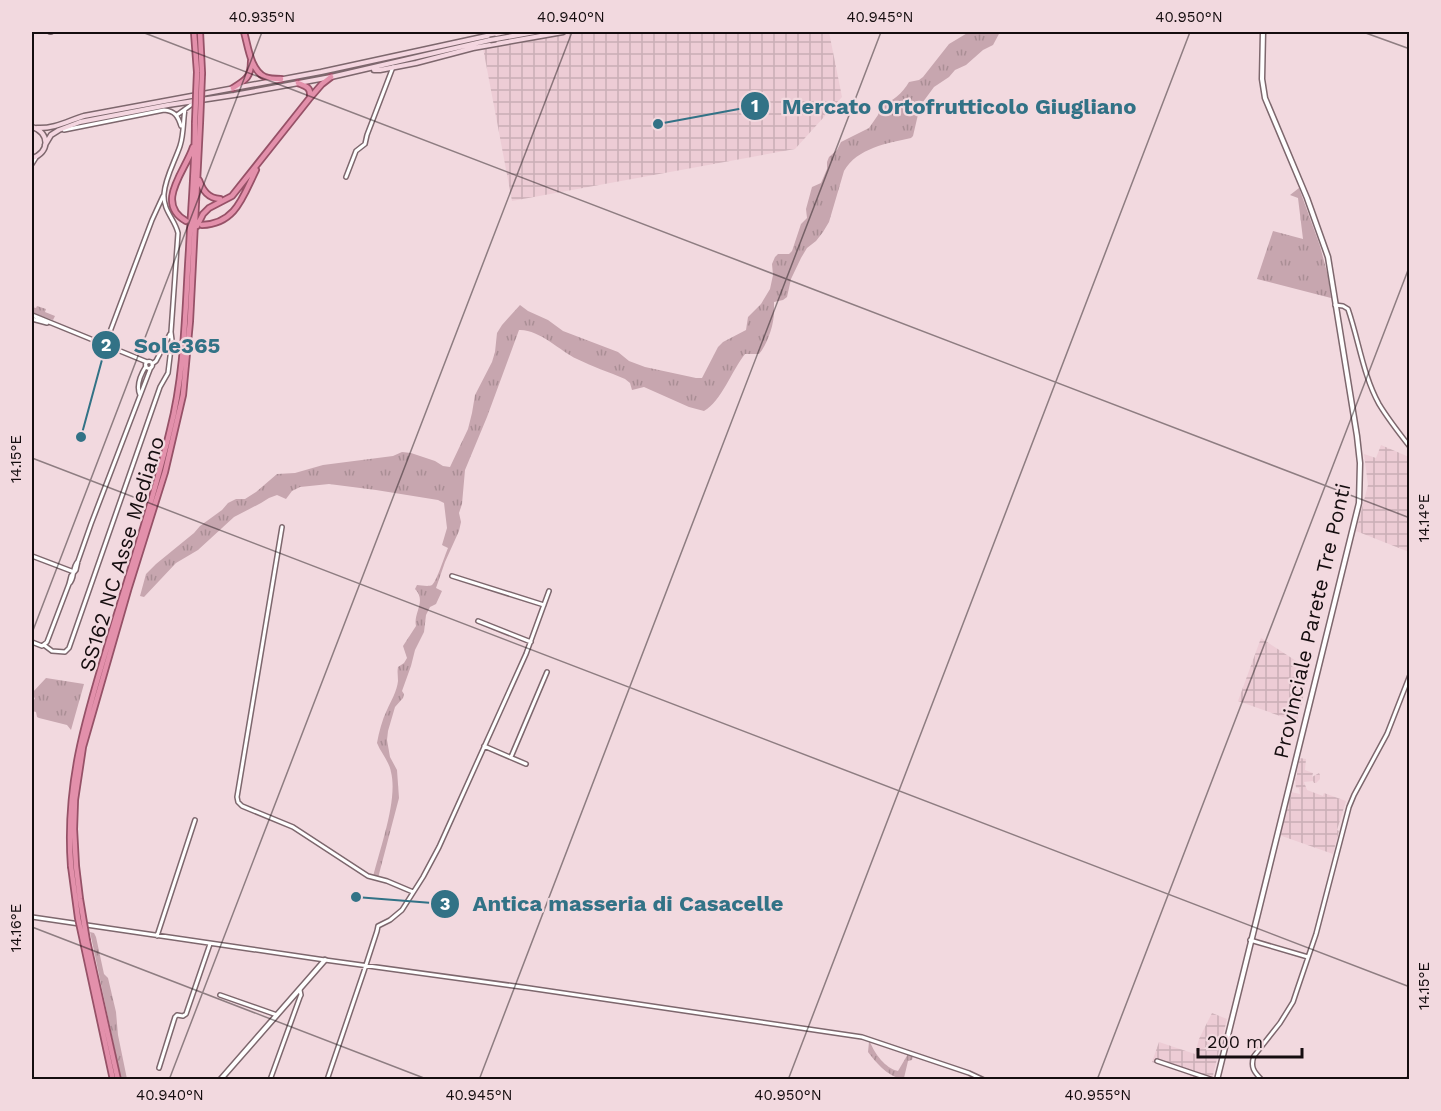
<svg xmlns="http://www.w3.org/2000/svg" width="1441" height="1111" viewBox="0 0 1441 1111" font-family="'Work Sans',sans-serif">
  <defs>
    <pattern id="industrial-grid" width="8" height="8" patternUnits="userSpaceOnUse" patternTransform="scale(1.5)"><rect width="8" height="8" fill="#edccd5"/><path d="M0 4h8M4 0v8" fill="none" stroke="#caaeb6"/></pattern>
    <pattern id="grass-tufts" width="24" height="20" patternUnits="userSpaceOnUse" patternTransform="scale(1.5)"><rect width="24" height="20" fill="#c7a6af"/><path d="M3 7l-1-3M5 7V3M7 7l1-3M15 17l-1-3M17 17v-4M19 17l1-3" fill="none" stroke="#aa8e95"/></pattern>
  </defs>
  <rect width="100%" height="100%" fill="#f2d9df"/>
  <path fill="url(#industrial-grid)" d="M573 32H829L842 97 795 149 512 201 483 48Z
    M1381 445 1409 457V552L1356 531 1368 485 1364 454 1376 458Z
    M1261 638 1310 670 1297 722 1238 701Z
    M1300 758 1306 759 1305 770 1313 773 1312 777 1319 773 1320 775V779L1316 783H1314L1313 781 1304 782 1307 790 1323 796 1324 793 1346 801 1337 830 1339 831 1333 854 1279 835 1291 792 1300 794 1299 788H1296L1295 778 1297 777V771Z
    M1212 1013 1227 1019 1212 1079H1189L1190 1074 1152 1062 1159 1042 1195 1054 1199 1039Z"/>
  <path fill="url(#grass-tufts)" d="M969 32H1000L993 45 983 50 966 65 955 70 949 77 934 87 920 106 913 136 911 138C888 143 857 148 844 171L829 222 823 232 816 241 807 248 801 258 791 279 787 297 783 300 774 302C774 306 774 309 774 312 774 325 767 345 759 354H745C732 370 721 402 704 411L689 407 644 387 632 390 630 383 625 379C609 372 593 367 577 359 560 351 539 329 519 330L487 417 465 470 462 504 459 513 461 522 459 531 445 562 436 588 442 591 436 604 430 607 426 615 424 632 415 650 411 666 402 691 404 694 403 698 395 707 388 731 387 740 390 757 397 770 399 798 378 878 373 877C380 848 398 800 391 772 389 761 381 753 377 743 379 732 382 720 387 710 391 701 397 691 398 681 398 676 397 672 398 667L404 663 407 658 403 646 416 626C413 613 427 601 415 589L417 585C421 585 428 587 432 585 436 583 445 555 448 548L442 545 447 528 444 503 438 500 376 490 329 484 300 487 292 491 286 499 277 495 269 498 261 503 234 517 198 550 176 563 144 597 140 596 146 574 156 564 194 533 200 526 222 510 228 503 236 499H245L256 492 277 474 295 473 323 465 393 456 402 452 411 453 435 461 443 466 450 467 468 429 472 413 475 395 492 362 495 352 497 333 502 325 520 305 528 311 548 320 563 331 618 352 629 361 645 367 696 378H702L718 347 723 342 746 330 748 317 761 304 770 289 773 275 772 264 775 257 778 254H789L792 251 801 224 807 218 806 209 812 187 821 183 827 169V162L829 157 837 150 841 142 869 128 878 115 881 105C893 101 902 94 909 82L919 80 923 77 949 44Z
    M1299 188 1320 246 1328 276 1331 298 1257 279 1273 231 1303 239 1298 198 1290 195Z
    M37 306 46 309 45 312 55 316 53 320 32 313V307L36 308Z
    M46 678 84 684 71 730 67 725 39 718 37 717 36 712 32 711V702H33L35 698 32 696V693Z
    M90 932 94 933 96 937 104 974 108 978 116 1012 118 1035 127 1079H121Z
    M869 1042H870C875 1054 885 1068 898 1071L908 1054 913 1056 912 1060 908 1061 904 1078 906 1079C890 1079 877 1064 868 1052Z"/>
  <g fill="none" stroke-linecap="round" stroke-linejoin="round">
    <g stroke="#7d676d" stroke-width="6">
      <path id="minor" d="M50 32H51
        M177 115 195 102
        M64 130 164 110C175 111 178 116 181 126
        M32 164 37 156
        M346 177 356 151 365 144 367 135 393 67
        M1335 305 1343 306 1348 309C1359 341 1363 375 1379 404 1388 419 1399 433 1410 447
        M32 315 147 362
        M32 319 47 323
        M105 345 152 220 163 196
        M145.5 365a3.5 3.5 0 1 1 7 0a3.5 3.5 0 1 1-7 0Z
        M152 364 156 361 170 334
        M140 395C136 386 141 374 146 366
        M282 527 237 797 238 802 242 806 293 827 368 876 387 881 413 892
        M32 556 74 572
        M452 576 544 605
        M69 584C76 578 71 568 78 561
        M478 621 531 642
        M32 642 42 646 47 642 69 584 71 576 76 570 78 561 91 524 151 367
        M44 645 52 651 65 652 69 648 160 387 168 373 172 340 171 332 178 233C175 219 163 211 164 194 165 178 175 161 180 146 184 134 183 121 185 109
        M484 746 526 764
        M511 757 547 672
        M32 917 325 960 529 988 862 1037 969 1073 984 1080
        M157 936 195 820
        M1250 940 1308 957
        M220 995 277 1015
        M1157 1061 1213 1080
        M159 1068 175 1017 177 1015 183 1016 186 1014 210 944
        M270 1080 300 997 301 995 300 990
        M327 1080 364 971 377 931 378 926 390 920 402 910 423 877 439 847 526 654 549 591
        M1262 1080C1254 1072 1250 1067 1254 1056L1280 1023 1293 1002 1297 990 1316 934 1349 807 1354 795 1387 734 1410 675"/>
    </g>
    <g stroke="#7d676d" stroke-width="7">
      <path id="tertiary" d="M220 1080 325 960
        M1217 1080 1359 503 1360 463 1357 436 1328 257 1307 198 1265 98 1262 79 1263 32"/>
    </g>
    <g stroke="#7d676d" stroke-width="7">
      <path id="secondary" d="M496 39 535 32
        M374 70H380L416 63 473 48 563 32
        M32 127C50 132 50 153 32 158
        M37 128C54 129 68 121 84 116L321 72 505 32
        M45 145 51 135 59 130 80 122 168 105 234 95 331 77 490 40"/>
    </g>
    <g stroke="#965167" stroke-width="8">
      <path id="trunk" d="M194 32 197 72
        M200 32 202 73
        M244 32C248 45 250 70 265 77 270 79 276 79 281 79
        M298 83C305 86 311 87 310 96
        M233 88C246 80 251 77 251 61
        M199 180C203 191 208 198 220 199
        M186 221C154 203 186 170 193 147
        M202 225C236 224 243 196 256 170
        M197 226 203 214 209 208 232 196 309 99 322 84 331 77
        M71 866C65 785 85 720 108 644 129 573 153 502 170 430 185 372 185 310 189 250 191 208 195 165 195 123
        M76 866 74 829 75 800 83 747 129 587 165 472 183 395 190 321 200 123
        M83 941 113 1080
        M87 941 118 1080"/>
    </g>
    <use href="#minor" stroke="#fff" stroke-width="3"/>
    <use href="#tertiary" stroke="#fff" stroke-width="4"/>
    <use href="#secondary" stroke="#f4d6e0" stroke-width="4"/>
    <use href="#trunk" stroke="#e390ab" stroke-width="4.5"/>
    <g stroke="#7d676d" stroke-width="7" stroke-linecap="butt">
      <path id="secondary-bridge" d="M490 40 496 39"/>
    </g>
    <g stroke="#965167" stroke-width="8" stroke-linecap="butt">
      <path id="trunk-bridge" d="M195 123 197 72
        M200 123 202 73
        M71 866 78 918 83 941
        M76 866 80 899 87 941"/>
    </g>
    <use href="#secondary-bridge" stroke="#f4d6e0" stroke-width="4"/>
    <use href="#trunk-bridge" stroke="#e390ab" stroke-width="4.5"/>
  </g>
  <path fill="none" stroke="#150d0f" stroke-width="1.5" stroke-opacity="0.45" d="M142 32 1410 518M1363 32 1410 49M32 458 1410 987M32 633 262 32M32 927 429 1080M169 1080 572 32M479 1080 881 32M788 1080 1190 32M1097 1080 1410 265M1406 1080 1410 1071"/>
  <g text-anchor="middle" stroke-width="4.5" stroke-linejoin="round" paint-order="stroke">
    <g font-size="21" fill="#150d0f" stroke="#f2d9df">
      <text transform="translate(122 554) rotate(-73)" y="7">SS162 NC Asse Mediano</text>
      <text transform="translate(1312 621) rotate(-77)" y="7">Provinciale Parete Tre Ponti</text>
    </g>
  </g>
  <path fill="none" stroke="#327286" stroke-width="2" d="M658 124L755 106M81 437L106 345M356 897L445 904"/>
  <g fill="#327286" stroke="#f2d9df" stroke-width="2">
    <circle cx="658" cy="124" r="6"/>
    <circle cx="81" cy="437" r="6"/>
    <circle cx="356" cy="897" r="6"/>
    <circle cx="755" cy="106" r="15"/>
    <circle cx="106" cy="345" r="15"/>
    <circle cx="445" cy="904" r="15"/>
  </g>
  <g font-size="18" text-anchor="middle" font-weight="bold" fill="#fff">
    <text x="755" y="112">1</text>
    <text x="106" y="351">2</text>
    <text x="445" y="910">3</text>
  </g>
  <g font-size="22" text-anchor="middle" font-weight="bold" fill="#327286" stroke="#f2d9df" stroke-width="4.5" stroke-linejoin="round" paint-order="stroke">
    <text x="959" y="114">Mercato Ortofrutticolo Giugliano</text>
    <text x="177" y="353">Sole365</text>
    <text x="628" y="911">Antica masseria di Casacelle</text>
  </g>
  <rect width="1441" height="1111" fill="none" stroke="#f2d9df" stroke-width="66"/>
  <path d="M1198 1048v9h104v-9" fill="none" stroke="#150d0f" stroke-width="3"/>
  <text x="1207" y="1048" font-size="18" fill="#150d0f" stroke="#f2d9df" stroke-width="4.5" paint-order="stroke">200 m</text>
  <rect x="33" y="33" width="1375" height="1045" fill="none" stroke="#150d0f" stroke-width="2"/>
  <g font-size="15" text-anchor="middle" fill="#150d0f">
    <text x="262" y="22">40.935°N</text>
    <text x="571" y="22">40.940°N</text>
    <text x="880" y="22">40.945°N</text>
    <text x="1189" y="22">40.950°N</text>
    <text transform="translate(16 459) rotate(-90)" y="5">14.15°E</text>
    <text transform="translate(1424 518) rotate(-90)" y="5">14.14°E</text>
    <text transform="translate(16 928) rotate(-90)" y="5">14.16°E</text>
    <text transform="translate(1424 986) rotate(-90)" y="5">14.15°E</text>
    <text x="170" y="1100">40.940°N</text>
    <text x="479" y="1100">40.945°N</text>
    <text x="788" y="1100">40.950°N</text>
    <text x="1098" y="1100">40.955°N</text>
  </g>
</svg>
